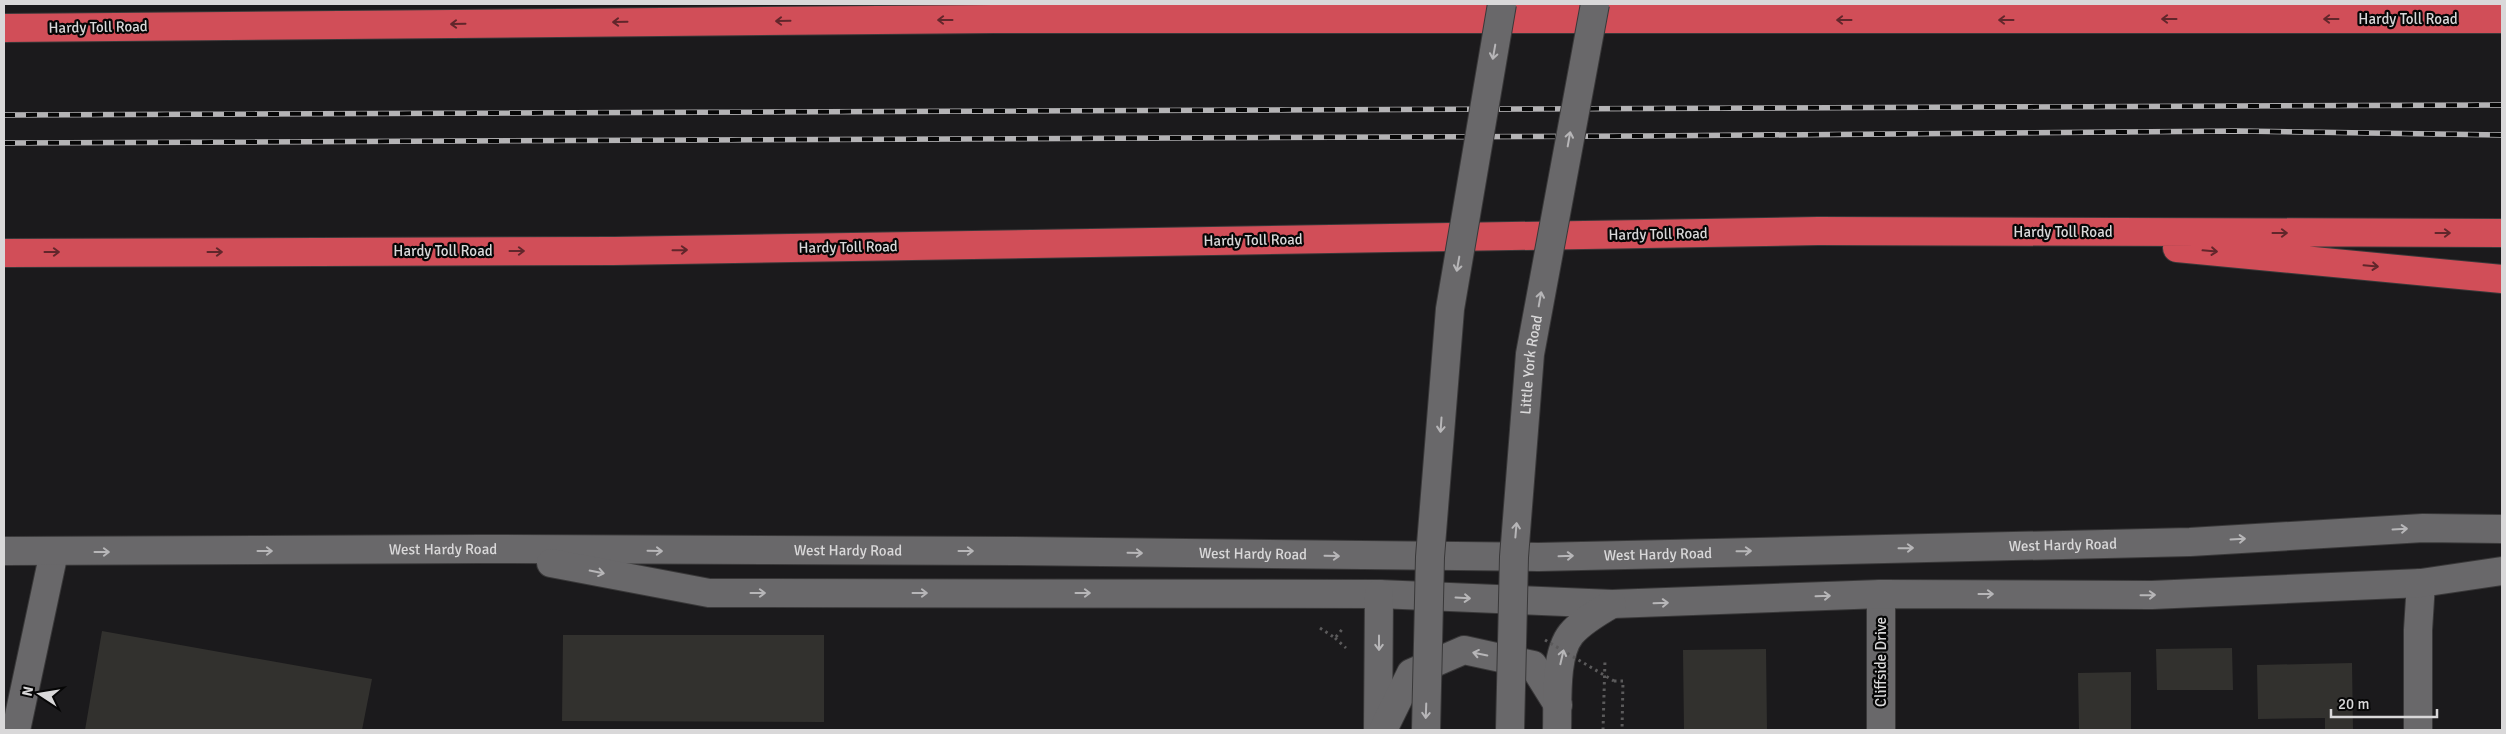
<svg xmlns="http://www.w3.org/2000/svg" width="2506" height="734" viewBox="0 0 2506 734" font-family="Signika,sans-serif">
  <rect width="100%" height="100%" fill="#1b1a1c"/>
  <path fill="#32312e" d="M102 631 372 679 362 730H85Z
    M563 635H824V722L562 721Z
    M2232 648 2233 690H2157L2156 649Z
    M1766 649 1767 730H1684L1683 650Z
    M2352 663 2353 730H2325V718L2258 719 2257 665Z
    M2131 672V730H2079L2078 673Z"/>
  <g fill="none" stroke-linecap="round" stroke-linejoin="round">
    <g stroke="#393839" stroke-width="30">
      <path id="street" d="M1881 594V730
        M16 730 54 552
        M2418 730V630L2421 583"/>
    </g>
    <g stroke="#393839" stroke-width="30">
      <g id="secondary">
        <path id="s1" d="M4 551 481 549 1016 551 1538 557 2190 542 2423 528 2502 529"/>
        <path d="M551 563 709 593 1379 594 1612 604 1881 594 2152 595 2421 583 2502 571"/>
        <path d="M1378 730 1379 594"/>
        <path d="M1383 730 1411 673 1464 650 1533 665 1558 705"/>
        <path d="M1557 730C1558 704 1554 655 1571 634 1581 622 1598 612 1612 604"/>
      </g>
    </g>
    <g stroke="#393839" stroke-width="30">
      <path id="highway" d="M4 28 994 19H2502
        M2177 248 2502 279
        M4 253 614 251 1818 231 2502 233"/>
    </g>
    <path stroke="#5b5a5b" stroke-width="3" stroke-dasharray="2.5 4" stroke-linecap="butt" d="M1320 628 1335 638 1344 627
      M1335 638 1346 648
      M1614 681H1623L1622 730
      M1603 730 1605 660"/>
    <use href="#street" stroke="#69686a" stroke-width="28"/>
    <use href="#secondary" stroke="#69686a" stroke-width="28"/>
    <use href="#highway" stroke="#d14e58" stroke-width="28"/>
    <g stroke="#b4b3b5" stroke-width="5.5">
      <path id="rail" d="M4 115 2502 105
        M4 143 1645 136 2238 131 2502 135"/>
    </g>
    <use href="#rail" stroke="#060606" stroke-width="4" stroke-dasharray="11" stroke-linecap="butt"/>
    <g stroke="#393839" stroke-width="30" stroke-linecap="butt">
      <g id="secondary-bridge">
        <path d="M1426 730 1430 557 1450 309 1502 4"/>
        <path id="s2" d="M1510 730 1514 557 1530 354 1595 4"/>
      </g>
    </g>
    <path stroke="#5b5a5b" stroke-width="3" stroke-dasharray="2.5 4" stroke-linecap="butt" d="M1545 640 1614 681"/>
    <use href="#secondary-bridge" stroke="#69686a" stroke-width="28"/>
  </g>
  <defs><path id="oneway-shaft" d="M-6 0H5M1.5-3L5.5 0L1.5 3" fill="none" stroke-width="1.6" stroke-linecap="round" stroke-linejoin="round" transform="scale(1.25)"/></defs>
  <g stroke="#61262b">
    <use href="#oneway-shaft" transform="translate(2169 19) rotate(180)"/>
    <use href="#oneway-shaft" transform="translate(2331 19) rotate(180)"/>
    <use href="#oneway-shaft" transform="translate(945 20) rotate(180)"/>
    <use href="#oneway-shaft" transform="translate(1844 20) rotate(-180)"/>
    <use href="#oneway-shaft" transform="translate(2006 20) rotate(180)"/>
    <use href="#oneway-shaft" transform="translate(783 21) rotate(179)"/>
    <use href="#oneway-shaft" transform="translate(620 22) rotate(179)"/>
    <use href="#oneway-shaft" transform="translate(458 24) rotate(179)"/>
    <use href="#oneway-shaft" transform="translate(2280 233)"/>
    <use href="#oneway-shaft" transform="translate(2443 233)"/>
    <use href="#oneway-shaft" transform="translate(680 250) rotate(-1)"/>
    <use href="#oneway-shaft" transform="translate(517 251)"/>
    <use href="#oneway-shaft" transform="translate(2210 251) rotate(5)"/>
    <use href="#oneway-shaft" transform="translate(52 252)"/>
    <use href="#oneway-shaft" transform="translate(215 252)"/>
    <use href="#oneway-shaft" transform="translate(2371 266) rotate(5)"/>
  </g>
  <g stroke="#b7b6b8">
    <use href="#oneway-shaft" transform="translate(1494 52) rotate(100)"/>
    <use href="#oneway-shaft" transform="translate(1569 139) rotate(-80)"/>
    <use href="#oneway-shaft" transform="translate(1458 264) rotate(100)"/>
    <use href="#oneway-shaft" transform="translate(1540 299) rotate(-80)"/>
    <use href="#oneway-shaft" transform="translate(1441 425) rotate(94)"/>
    <use href="#oneway-shaft" transform="translate(2400 529) rotate(-3)"/>
    <use href="#oneway-shaft" transform="translate(1516 530) rotate(-85)"/>
    <use href="#oneway-shaft" transform="translate(2238 539) rotate(-3)"/>
    <use href="#oneway-shaft" transform="translate(1906 548) rotate(-1)"/>
    <use href="#oneway-shaft" transform="translate(265 551)"/>
    <use href="#oneway-shaft" transform="translate(655 551) rotate(1)"/>
    <use href="#oneway-shaft" transform="translate(966 551)"/>
    <use href="#oneway-shaft" transform="translate(1744 551) rotate(-1)"/>
    <use href="#oneway-shaft" transform="translate(102 552)"/>
    <use href="#oneway-shaft" transform="translate(1135 553) rotate(1)"/>
    <use href="#oneway-shaft" transform="translate(1332 556) rotate(1)"/>
    <use href="#oneway-shaft" transform="translate(1566 556) rotate(-2)"/>
    <use href="#oneway-shaft" transform="translate(597 572) rotate(11)"/>
    <use href="#oneway-shaft" transform="translate(758 593)"/>
    <use href="#oneway-shaft" transform="translate(920 593)"/>
    <use href="#oneway-shaft" transform="translate(1083 593)"/>
    <use href="#oneway-shaft" transform="translate(1986 594)"/>
    <use href="#oneway-shaft" transform="translate(2148 595) rotate(-1)"/>
    <use href="#oneway-shaft" transform="translate(1823 596) rotate(-2)"/>
    <use href="#oneway-shaft" transform="translate(1463 598) rotate(3)"/>
    <use href="#oneway-shaft" transform="translate(1661 603) rotate(-2)"/>
    <use href="#oneway-shaft" transform="translate(1379 643) rotate(90)"/>
    <use href="#oneway-shaft" transform="translate(1480 654) rotate(-168)"/>
    <use href="#oneway-shaft" transform="translate(1562 657) rotate(-77)"/>
    <use href="#oneway-shaft" transform="translate(1426 711) rotate(92)"/>
  </g>
  <g text-anchor="middle" stroke-width="4.5" stroke-linejoin="round" paint-order="stroke">
    <g font-size="15" fill="#d9d8d9" stroke="#060606">
      <text x="2408" y="24">Hardy Toll Road</text>
      <text transform="translate(98 27) rotate(-1)" y="5">Hardy Toll Road</text>
      <text x="2063" y="237">Hardy Toll Road</text>
      <text transform="translate(1658 234) rotate(-1)" y="5">Hardy Toll Road</text>
      <text transform="translate(1253 240) rotate(-1)" y="5">Hardy Toll Road</text>
      <text transform="translate(848 247) rotate(-1)" y="5">Hardy Toll Road</text>
      <text x="443" y="256">Hardy Toll Road</text>
      <text dy="5" stroke="none"><textPath href="#s2" startOffset="366">Little York Road</textPath></text>
      <text dy="5" stroke="none"><textPath href="#s1" startOffset="2059">West Hardy Road</textPath></text>
      <text dy="5" stroke="none"><textPath href="#s1" startOffset="439">West Hardy Road</textPath></text>
      <text dy="5" stroke="none"><textPath href="#s1" startOffset="844">West Hardy Road</textPath></text>
      <text dy="5" stroke="none"><textPath href="#s1" startOffset="1654">West Hardy Road</textPath></text>
      <text dy="5" stroke="none"><textPath href="#s1" startOffset="1249">West Hardy Road</textPath></text>
      <text transform="translate(1881 662) rotate(-90)" y="5">Cliffside Drive</text>
    </g>
  </g>
  <rect width="2506" height="734" fill="none" stroke="#d9d8d9" stroke-width="10"/>
  <g transform="translate(40 694) rotate(282)" stroke="#060606" stroke-width="4" paint-order="stroke">
  <path d="M0-4L9 19L0 12L-9 19Z" fill="#d9d8d9"/>
  <text y="-8" font-size="14" font-weight="bold" text-anchor="middle" fill="#d9d8d9">N</text>
  </g>
  <path d="M2331 709v8h106v-8" fill="none" stroke="#d9d8d9" stroke-width="2.5"/>
  <text x="2338" y="709" font-size="15" fill="#d9d8d9" stroke="#060606" stroke-width="4" paint-order="stroke">20 m</text>
</svg>
